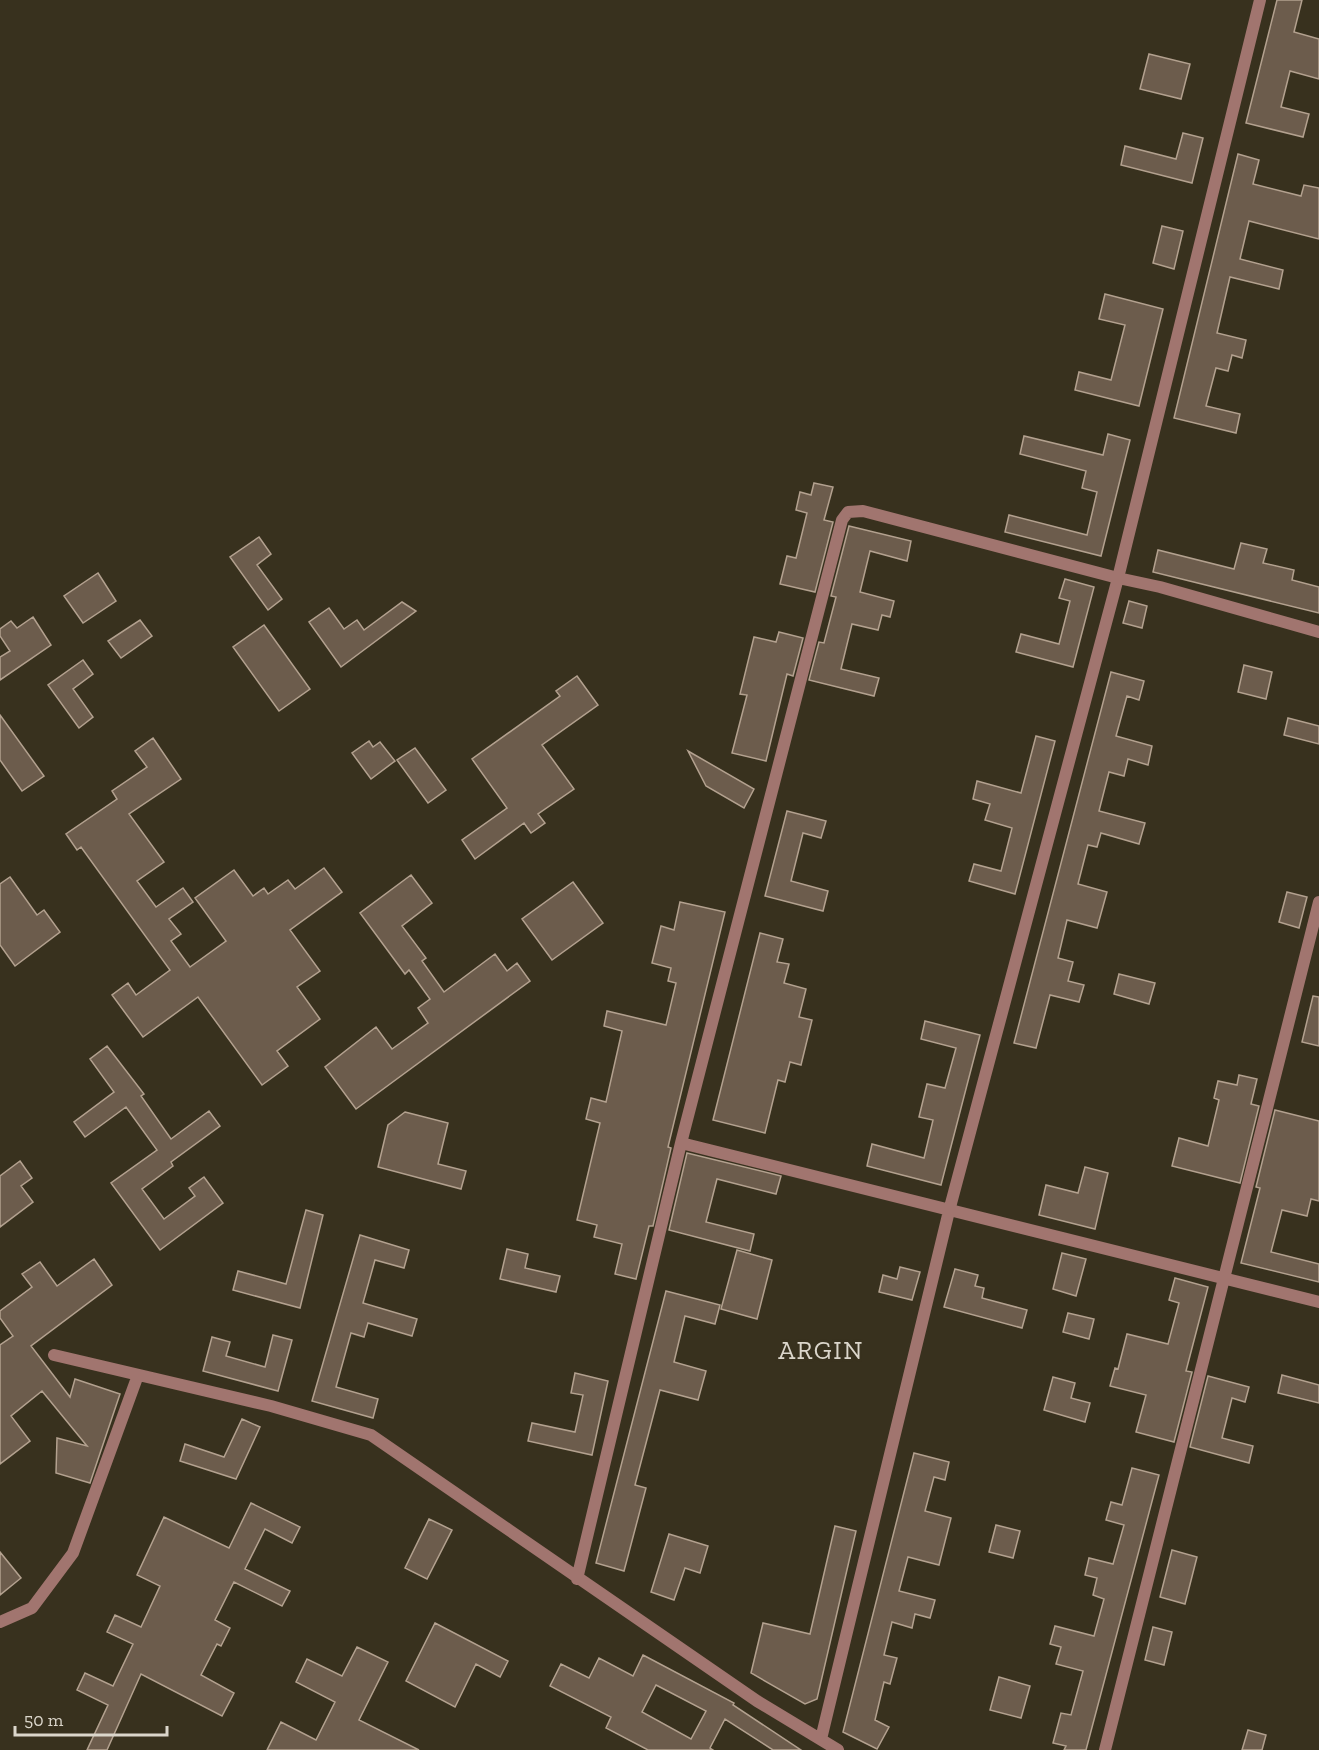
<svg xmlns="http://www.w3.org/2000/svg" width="1319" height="1750" viewBox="0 0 1319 1750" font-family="'Zilla Slab',serif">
  <rect width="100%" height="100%" fill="#38311e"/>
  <path fill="#6c5c4c" stroke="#b3a18f" stroke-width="1.5" fill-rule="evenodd" d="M1277 0H1302L1294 32 1319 39V79L1290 71 1281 107 1309 114 1303 137 1246 123Z
    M1149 54 1190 64 1181 99 1140 89Z
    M1183 133 1203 138 1192 183 1121 165 1125 146 1176 159Z
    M1238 154 1259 160 1253 184 1301 196 1304 185 1319 188V239L1249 221 1240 259 1283 270 1279 289 1230 277 1217 333 1246 340 1242 358 1232 355 1228 371 1216 368 1206 406 1240 414 1236 433 1174 418Z
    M1162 226 1183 231 1174 269 1153 263Z
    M1105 294 1163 309 1139 406 1075 390 1079 372 1111 380 1125 325 1099 319Z
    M1108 434 1130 440 1101 556 1005 532 1009 515 1087 535 1097 492 1082 488 1086 471 1020 454 1024 436 1103 455Z
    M814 483 833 487 824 520 833 522 815 592 780 584 787 556 796 558 807 513 796 510 800 492 811 495Z
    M849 526 911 541 907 561 870 551 860 592 894 601 890 617 882 615 878 630 852 624 841 669 879 678 874 696 809 680 819 642 824 643 836 597 831 596Z
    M259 537 271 554 257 565 282 599 268 610 230 557Z
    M1241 543 1267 549 1263 563 1294 570 1292 580 1319 587V613L1153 572 1158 550 1234 569Z
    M98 573 116 601 83 623 64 596Z
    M1065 579 1094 587 1073 667 1016 652 1021 634 1059 644 1070 601 1059 598Z
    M1129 601 1147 606 1142 628 1123 623Z
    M402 602 416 611 341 667 309 622 329 608 344 629 357 620 364 630Z
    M33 617 51 645 0 680V657L10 651 0 636V629L11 621 17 628Z
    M140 620 152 636 121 658 108 641Z
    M264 625 310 689 279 711 233 647Z
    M779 632 803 638 793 676 787 674 766 761 732 753 747 695 740 694 754 637 776 642Z
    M83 660 93 674 73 689 93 717 79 728 48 685Z
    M1244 665 1272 672 1266 699 1238 692Z
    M1111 672 1144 681 1139 700 1127 696 1116 736 1152 746 1148 765 1128 759 1124 776 1109 772 1099 811 1145 823 1139 844 1101 833 1097 847 1088 845 1078 884 1107 892 1097 928 1067 920 1058 958 1073 962 1068 981 1084 985 1079 1002 1050 995 1036 1048 1014 1043Z
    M577 676 598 705 542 745 574 789 538 814 545 823 531 833 524 823 475 859 462 840 507 808 472 759 560 696 556 691Z
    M0 715 44 776 22 791 0 760Z
    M1288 718 1319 726V744L1284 735Z
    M1036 736 1055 741 1015 894 969 881 974 864 1001 871 1012 828 985 820 990 804 973 799 977 781 1021 793Z
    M153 738 181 779 129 814 164 862 137 881 156 907 183 888 193 902 169 919 181 934 171 941 190 967 226 941 195 898 234 870 253 896 264 888 268 894 288 880 295 889 324 868 342 892 290 930 320 971 297 987 320 1019 277 1051 288 1066 262 1085 198 997 143 1037 112 995 128 983 136 995 170 970 81 847 77 850 66 834 117 799 112 791 147 767 135 751Z
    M369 741 373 747 380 742 395 761 371 779 352 753Z
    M415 748 446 790 428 803 397 760Z
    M688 751 754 789 744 808 706 786Z
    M787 811 826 821 821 838 803 833 791 881 828 891 823 911 765 896Z
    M411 875 432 903 402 926 426 958 422 961 444 992 495 954 507 971 517 963 530 981 356 1109 325 1067 376 1027 392 1049 428 1023 418 1008 430 999 409 970 405 974 360 913Z
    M10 877 37 915 44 910 60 932 15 966 0 945V884Z
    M573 882 603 923 552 960 522 919Z
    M1287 892 1307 897 1299 928 1279 922Z
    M680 902 725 912 668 1147 671 1148 653 1226H649L636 1279 615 1274 622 1244 594 1237 597 1225 577 1220 600 1123 586 1119 591 1098 606 1102 622 1031 604 1026 607 1011 666 1025 676 983 668 981 671 968 652 963 661 926 674 930Z
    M760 933 783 939 777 962 789 964 784 983 806 989 799 1017 812 1020 801 1065 790 1062 785 1082 778 1080 765 1133 713 1120Z
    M1119 974 1155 983 1149 1004 1114 994Z
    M1313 996 1319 997V1046L1302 1042Z
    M925 1021 980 1035 941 1185 867 1166 872 1144 924 1158 933 1120 919 1117 927 1084 945 1088 956 1048 921 1039Z
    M107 1046 144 1094 141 1096 171 1139 209 1111 220 1126 171 1162 173 1166 142 1189 164 1219 195 1196 189 1188 204 1177 223 1203 160 1250 111 1183 157 1150 126 1107 85 1137 74 1122 114 1092 90 1059Z
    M1239 1075 1257 1079 1251 1104 1259 1106 1240 1183 1172 1166 1179 1138 1208 1146 1219 1100 1214 1098 1218 1081 1237 1085Z
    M1275 1110 1319 1121V1201L1311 1199 1307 1216 1282 1210 1271 1252 1319 1264V1282L1241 1263 1260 1188 1256 1187Z
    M405 1112 448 1123 438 1164 466 1171 461 1189 378 1167 388 1125Z
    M687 1153 781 1176 776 1194 717 1179 706 1222 754 1234 750 1251 669 1230Z
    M20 1161 32 1178 21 1186 33 1202 0 1227V1176Z
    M1085 1167 1108 1173 1095 1229 1039 1215 1046 1185 1078 1193Z
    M306 1210 323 1215 300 1308 233 1290 238 1271 286 1284Z
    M360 1235 409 1250 404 1268 375 1260 363 1303 417 1319 412 1336 368 1323 364 1337 351 1333 336 1387 378 1399 373 1418 312 1401Z
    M507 1249 528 1254 525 1268 560 1276 556 1292 500 1279Z
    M737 1250 772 1260 757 1319 721 1309Z
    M1062 1253 1086 1259 1076 1296 1053 1289Z
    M94 1259 112 1285 31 1346 70 1397 75 1379 120 1394 90 1483 56 1473 57 1438 87 1446 42 1391 11 1416 30 1441 0 1464V1345L13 1336 0 1318V1311L32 1287 22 1274 40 1262 57 1286Z
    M900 1267 920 1272 912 1300 879 1292 883 1275 897 1279Z
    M955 1269 978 1275 975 1286 984 1288 982 1298 1027 1310 1022 1328 944 1307Z
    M1175 1278 1208 1287 1186 1371 1192 1372 1174 1442 1136 1432 1146 1395 1110 1386 1115 1368 1118 1369 1127 1334 1168 1344 1179 1303 1169 1300Z
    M666 1291 720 1305 715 1324 685 1316 674 1362 706 1371 698 1400 660 1390 635 1485 646 1488 624 1571 596 1563Z
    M1068 1313 1094 1319 1089 1339 1063 1332Z
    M273 1335 292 1340 278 1391 203 1371 212 1337 230 1342 226 1356 265 1367Z
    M575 1373 608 1381 592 1455 528 1441 532 1423 575 1432 583 1395 571 1393Z
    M1282 1375 1319 1385V1403L1278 1393Z
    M1208 1376 1249 1387 1245 1402 1232 1398 1222 1438 1253 1446 1249 1463 1190 1447Z
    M1053 1377 1075 1383 1071 1398 1090 1403 1085 1422 1044 1410Z
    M242 1419 260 1427 236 1479 180 1461 185 1444 224 1457Z
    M914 1453 949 1462 945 1480 934 1477 925 1511 951 1518 939 1565 908 1557 899 1591 935 1600 930 1618 915 1614 912 1628 892 1622 884 1655 897 1658 890 1684 884 1682 875 1720 889 1727 877 1749 843 1732Z
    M1132 1468 1159 1475 1086 1750H1064L1066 1746 1053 1743 1061 1713 1071 1715 1083 1671 1056 1664 1061 1647 1050 1644 1055 1626 1094 1636 1104 1599 1093 1595 1097 1578 1085 1575 1089 1558 1113 1564 1124 1525 1106 1520 1111 1502 1122 1505Z
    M251 1503 300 1527 292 1543 265 1529 245 1569 290 1591 282 1606 234 1582 215 1620 230 1628 221 1646 217 1644 201 1675 234 1693 222 1716 141 1674 107 1750H87L108 1705 77 1690 85 1673 113 1686 133 1644 107 1632 115 1615 141 1627 160 1586 137 1575 164 1517 229 1548Z
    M429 1519 452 1530 427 1579 405 1568Z
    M996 1525 1020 1531 1013 1558 989 1552Z
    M835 1526 856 1531 817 1699 805 1704 751 1673 763 1623 810 1634Z
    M669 1534 708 1546 700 1573 685 1568 674 1600 651 1592Z
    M1172 1550 1197 1557 1185 1604 1160 1597Z
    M0 1552 21 1578 0 1595Z
    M435 1623 508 1661 500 1677 476 1664 455 1707 406 1681Z
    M1153 1627 1172 1632 1164 1665 1145 1660Z
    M357 1647 388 1662 359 1720 419 1750H267L281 1722 316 1740 335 1702 296 1682 307 1659 342 1676Z
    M643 1655 734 1703 733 1705 801 1750H773L725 1719 710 1748 713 1750H648L606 1728 611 1717 550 1686 561 1664 589 1678 599 1658 633 1676ZM656 1685 706 1711 691 1739 642 1712Z
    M999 1677 1030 1686 1021 1718 990 1710Z
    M1248 1730 1266 1735 1262 1750H1242Z"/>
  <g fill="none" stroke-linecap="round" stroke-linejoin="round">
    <path stroke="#a1756f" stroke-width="12" d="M681 1143 1319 1302
      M54 1355 271 1406 371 1435 757 1701 838 1750
      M577 1579 681 1143 842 520 848 512 863 511 1118 578 1160 587 1319 632
      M0 1622 32 1608 73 1553 138 1375
      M821 1739 949 1211 1118 578 1260 0
      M1105 1750 1319 902"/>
  </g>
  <g text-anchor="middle" stroke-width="5" stroke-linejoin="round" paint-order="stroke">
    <g font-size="26" letter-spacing="1.5" fill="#dbd6cb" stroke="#38311e">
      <text x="821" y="1359">ARGIN</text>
    </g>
  </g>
  <path d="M15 1726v9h152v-9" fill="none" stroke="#dbd6cb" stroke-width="3"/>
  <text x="24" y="1726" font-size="18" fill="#dbd6cb" stroke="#38311e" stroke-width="4.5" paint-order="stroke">50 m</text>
</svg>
